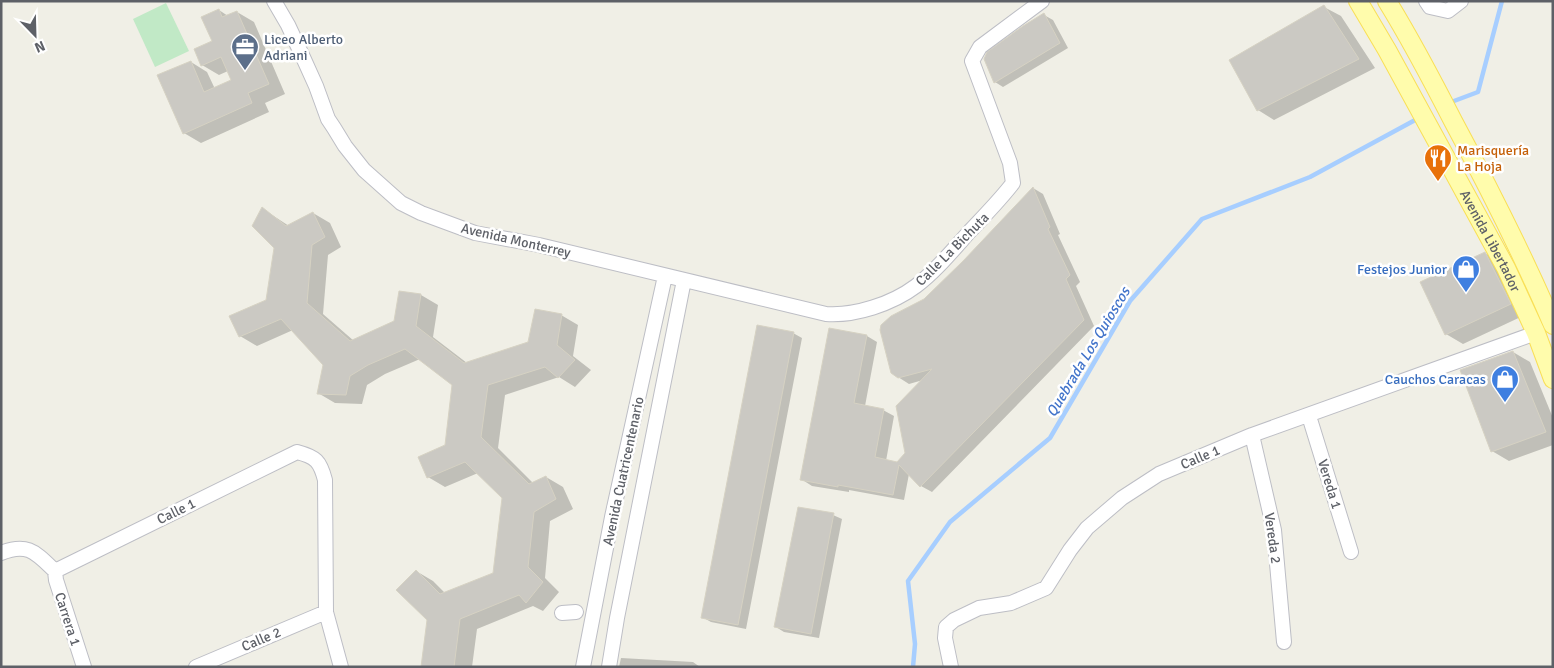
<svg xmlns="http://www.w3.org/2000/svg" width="1554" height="668" viewBox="0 0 1554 668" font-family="Signika,sans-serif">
  <rect width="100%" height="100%" fill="#f0efe6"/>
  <path fill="#c1e9c6" d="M166 3 189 51 155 67 133 19Z"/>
  <path fill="#0003" d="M1324 7 1341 16 1375 68 1274 120 1258 110Z
    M219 10 228 16 237 12 254 22 285 94 265 103 269 112 201 143 184 133 191 62 207 72 215 89 232 81 228 71 219 75 202 65 214 41Z
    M1044 15 1053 20 1068 48 1003 87 995 82Z
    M1033 188 1043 194 1060 234 1058 235 1080 282 1076 286 1094 326 932 492 921 486 909 474 904 500 849 490V492L812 486 801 479 830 329 867 336 877 342 865 406 883 410 894 416 886 461 897 463 907 453 923 380 909 384 898 377 925 300 964 262Z
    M263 209 289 226 313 213 330 223 341 247 328 255 323 314 354 341 395 321 421 295 438 305 433 337 467 363 530 343 561 315 578 325 573 356 591 370 575 387 559 377 505 395 498 448 533 483 546 477 563 487 573 509 550 521 545 578 559 592 543 611 533 606 477 629 472 667H422L428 620 416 571 433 581 445 593 494 574 504 498 478 473 445 487 428 477 446 446 454 385 420 359 385 374 367 385 362 404 335 403 318 393 324 365 293 330 257 346 240 336 267 301 275 247Z
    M1485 253 1502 263 1527 314 1463 344 1446 334Z
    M793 333 802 338 746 629 711 622 702 617Z
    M1513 352 1530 362 1553 418V445L1509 461 1492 451Z
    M833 515 842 519 819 638 784 632 776 627Z
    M621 658 693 662 700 667H619Z"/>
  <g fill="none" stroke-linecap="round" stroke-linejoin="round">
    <path stroke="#a7ceff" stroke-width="4.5" d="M1454 101 1478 92 1502 1
      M913 667 915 644 908 581 950 522 1050 438 1130 301 1202 219 1310 177 1417 119"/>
  </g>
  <path fill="#cbc9c3" stroke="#d6d2c3" d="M1324 5 1359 59 1257 111 1229 60Z
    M219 9 222 17 237 11 269 84 248 93 252 103 183 134 157 75 191 61 204 92 231 80 221 57 201 66 194 49 212 41 201 17Z
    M1044 13 1060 43 994 83 984 59 987 52 1023 26Z
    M1033 187 1050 227 1048 229 1070 275 1066 279 1084 320 920 487 899 465 893 495 838 485V487L800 480 829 328 867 335 854 403 884 409 875 457 897 462 905 453 896 406 932 369 898 378 891 373 880 330 881 325 891 316 924 299 963 261Z
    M262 207 286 226 313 212 325 237 312 245 307 303 350 341 394 321 399 291 421 294 416 326 464 363 528 342 535 309 562 314 557 345 575 360 558 378 545 367 488 385 481 437 529 484 546 476 556 499 534 512 528 567 543 582 526 603 519 595 460 619 454 667H421L427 620 396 590 416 570 440 594 493 573 502 498 465 462 427 478 418 457 445 445 452 385 405 349 368 365 350 376 346 395 317 394 323 365 281 319 239 337 229 316 266 300 274 248 252 226Z
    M1485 252 1511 304 1445 335 1420 282Z
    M757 325 794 332 738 625 701 618Z
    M1513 351 1546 432 1491 452 1460 370Z
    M798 507 834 513 811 634 774 627Z"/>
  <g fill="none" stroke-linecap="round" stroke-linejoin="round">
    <g stroke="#bdbec5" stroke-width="16">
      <path id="minor" d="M274 1 288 25 302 55 316 86 328 119 334 128 345 146 364 170 401 203 421 213 475 233 539 245 826 314C855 316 892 304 916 286 936 271 953 250 970 231 985 215 1000 200 1013 183L1010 163 972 61 980 47 1042 1
        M1426 1 1430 7 1448 11 1461 1
        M1309 416 1351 552
        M1252 435 1274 530 1284 642
        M1 553C28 542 36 553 55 571
        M55 571 297 452C316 457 320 461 325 480L326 612 341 667
        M55 571 56 580 84 667
        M562 613 576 612
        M196 667 326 612
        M583 667 612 517 665 276
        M609 667 617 618 684 280
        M951 667 945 638 946 627 954 620 979 608 1011 603 1046 588 1070 550 1087 528 1122 498 1159 474 1252 435 1536 333"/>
    </g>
    <g stroke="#f9df56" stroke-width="20">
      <g id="major">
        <path id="s1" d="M1358 1 1387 50 1506 268 1536 333 1553 379"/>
        <path d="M1387 1C1411 40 1432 80 1453 121 1489 188 1523 255 1553 325"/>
      </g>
    </g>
    <use href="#minor" stroke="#fff" stroke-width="14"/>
    <use href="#major" stroke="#fffcac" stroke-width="18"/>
  </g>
  <defs>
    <g id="office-pin" transform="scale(1.4375)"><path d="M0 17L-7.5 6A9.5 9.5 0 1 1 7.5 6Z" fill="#5c6f8a" stroke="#fff"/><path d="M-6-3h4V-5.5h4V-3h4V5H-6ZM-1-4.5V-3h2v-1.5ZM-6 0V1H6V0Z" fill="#fff"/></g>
    <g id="restaurant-pin" transform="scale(1.4375)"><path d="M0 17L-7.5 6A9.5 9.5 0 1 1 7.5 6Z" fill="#e8710a" stroke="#fff"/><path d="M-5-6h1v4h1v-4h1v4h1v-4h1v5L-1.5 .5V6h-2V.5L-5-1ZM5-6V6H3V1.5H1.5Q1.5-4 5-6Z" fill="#fff"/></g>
    <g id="shop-pin" transform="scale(1.4375)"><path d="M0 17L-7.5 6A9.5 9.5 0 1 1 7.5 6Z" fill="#3f7fe0" stroke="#fff"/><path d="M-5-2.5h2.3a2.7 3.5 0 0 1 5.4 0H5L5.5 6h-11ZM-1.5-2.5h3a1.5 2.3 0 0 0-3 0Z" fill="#fff"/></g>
  </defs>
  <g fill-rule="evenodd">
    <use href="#office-pin" x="245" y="47"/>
    <use href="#restaurant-pin" x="1438" y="158"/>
    <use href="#shop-pin" x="1466" y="269"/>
    <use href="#shop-pin" x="1505" y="379"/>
  </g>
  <g text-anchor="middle" stroke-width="5" stroke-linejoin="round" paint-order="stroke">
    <g font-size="14" fill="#4e5e75" stroke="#fff" text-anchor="start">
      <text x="264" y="44">Liceo Alberto<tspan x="264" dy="16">Adriani</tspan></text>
    </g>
    <g font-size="14" fill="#c56008" stroke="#fff" text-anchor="start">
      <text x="1457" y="155">Marisquería<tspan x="1457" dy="16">La Hoja</tspan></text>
    </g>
    <g font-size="14" fill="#5d6067" stroke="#fff">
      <text transform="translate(516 240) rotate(13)" y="5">Avenida Monterrey</text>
      <text dy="5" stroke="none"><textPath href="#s1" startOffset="274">Avenida Libertador</textPath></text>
      <text transform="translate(952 249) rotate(-45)" y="5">Calle La Bichuta</text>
      <text transform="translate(1200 457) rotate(-23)" y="5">Calle 1</text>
      <text transform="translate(623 471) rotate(-78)" y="5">Avenida Cuatricentenario</text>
      <text transform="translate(1330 484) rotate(73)" y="5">Vereda 1</text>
      <text transform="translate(176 511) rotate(-26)" y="5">Calle 1</text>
      <text transform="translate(1273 538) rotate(82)" y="5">Vereda 2</text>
      <text transform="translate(68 619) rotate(72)" y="5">Carrera 1</text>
      <text transform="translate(261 639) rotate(-23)" y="5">Calle 2</text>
    </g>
    <g font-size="14" fill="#366cbe" stroke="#fff" text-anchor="end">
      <text x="1447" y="274">Festejos Junior</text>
      <text x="1486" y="384">Cauchos Caracas</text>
    </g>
    <g font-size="15" font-style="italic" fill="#4274ca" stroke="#fff">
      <text transform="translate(1088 352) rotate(-59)" y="5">Quebrada Los Quioscos</text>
    </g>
  </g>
  <rect width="1554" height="668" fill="none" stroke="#5d6067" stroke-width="5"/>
  <g transform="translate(35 35) rotate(157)" stroke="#ffffff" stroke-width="4" paint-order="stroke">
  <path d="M0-4L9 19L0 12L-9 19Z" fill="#5d6067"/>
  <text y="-8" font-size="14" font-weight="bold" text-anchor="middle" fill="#5d6067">N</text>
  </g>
</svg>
